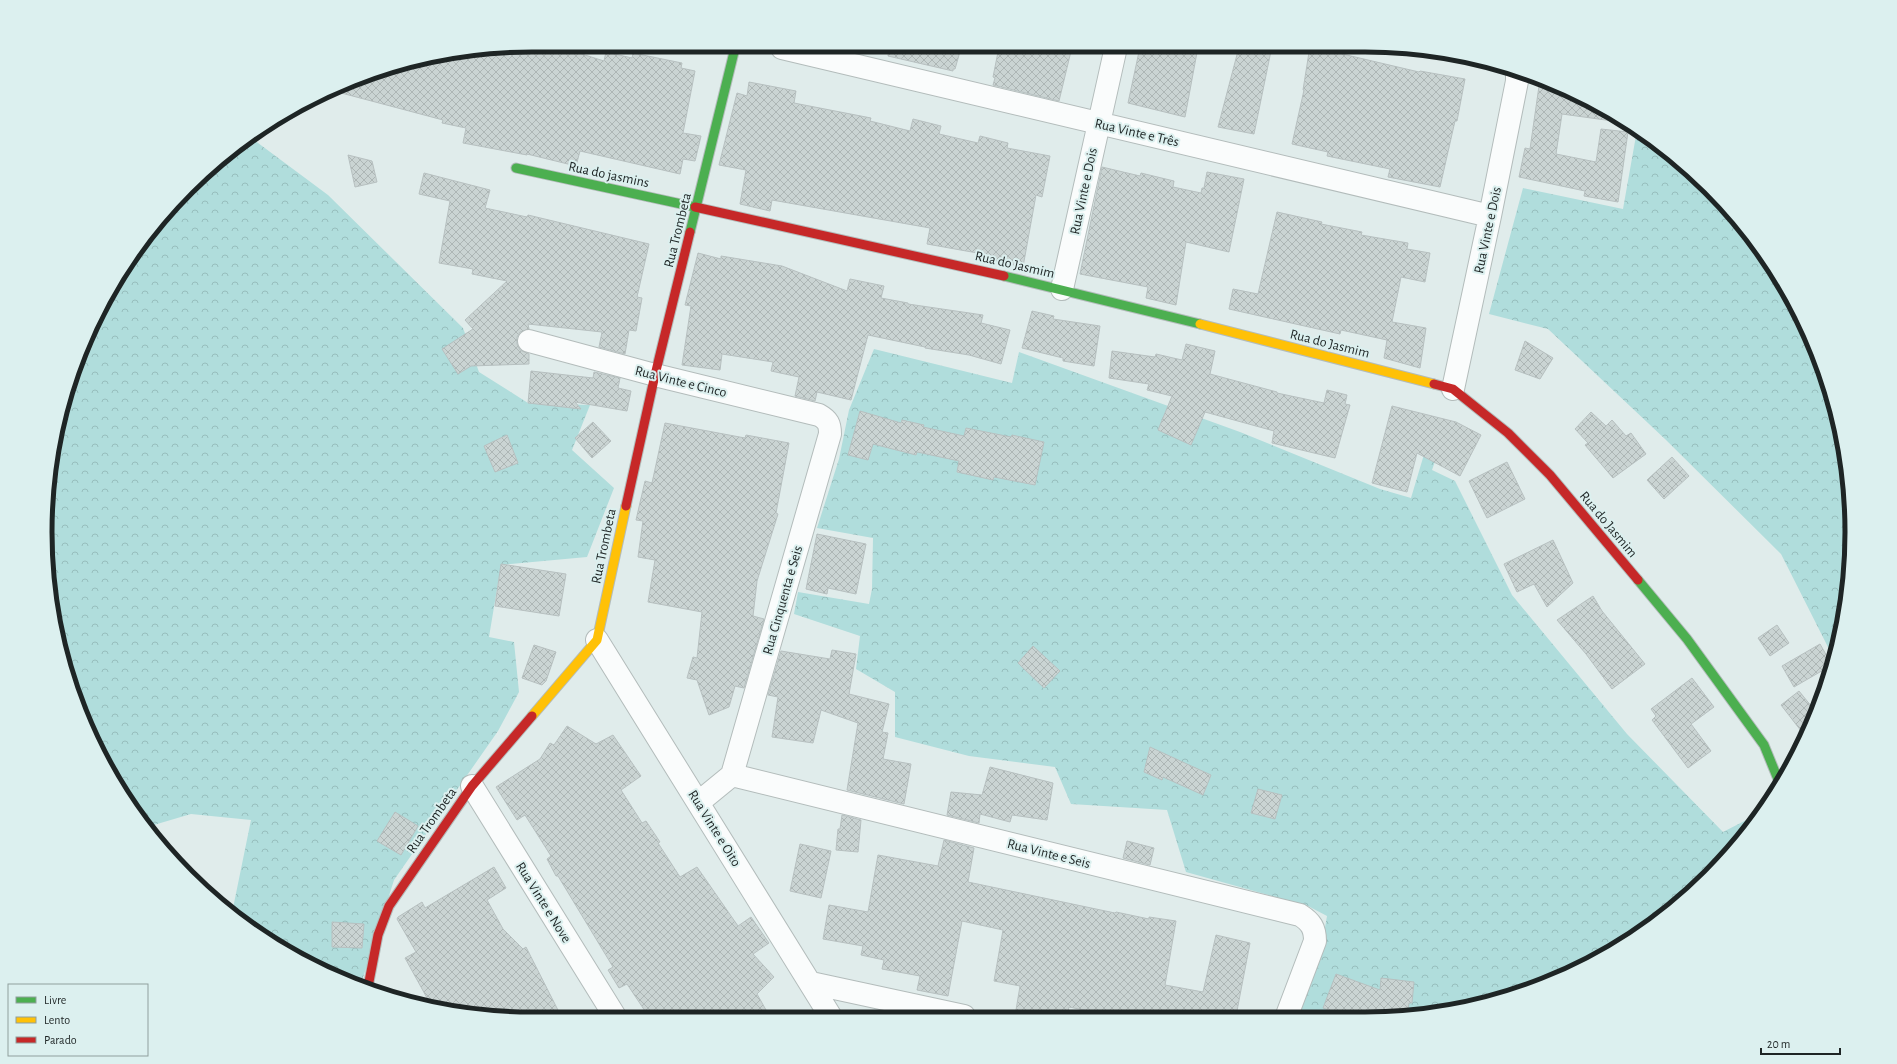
<svg xmlns="http://www.w3.org/2000/svg" width="1897" height="1064" viewBox="0 0 1897 1064" font-family="'Alegreya Sans',sans-serif">
  <defs>
    <pattern id="forest-crowns" width="20" height="18" patternUnits="userSpaceOnUse"><rect width="20" height="18" fill="#b0dddc"/><path d="M2 6a3 3 0 1 1 6 0M12 15a3 3 0 1 1 6 0" fill="none" stroke="#97bebd"/></pattern>
    <pattern id="building-cross-hatch" width="8" height="8" patternUnits="userSpaceOnUse"><rect width="8" height="8" fill="#cad4d3"/><path d="M0 0l8 8M0 8l8-8" fill="none" stroke="#adb6b5"/></pattern>
  </defs>
  <rect width="100%" height="100%" fill="#e0eceb"/>
  <path fill="url(#forest-crowns)" d="M1637 130 1686 166 1751 236 1802 317 1835 406 1851 500 1848 596 1833 657 1781 554 1665 439 1548 329 1489 314 1523 188 1623 209Z
    M250 137 328 195 463 328 479 372 528 403 590 405 572 450 614 488 587 557 501 565 489 637 514 642 519 692 498 731 394 880 361 984 288 954 232 913 251 820 191 814 147 827 110 776 82 718 54 627 46 564 49 469 62 406 95 317 127 261 187 188 236 146Z
    M874 349 1012 383 1019 352 1240 432 1380 489 1411 498 1425 451 1440 447 1432 470 1455 481 1512 595 1627 734 1723 832 1758 814 1710 876 1635 937 1522 993 1428 1015H1294L1323 939 1327 916 1308 906 1186 872 1167 810 1071 804 1055 767 969 756 895 737V692L856 669 860 636 794 614 798 592 869 604 872 589 873 538 817 528 839 459 849 410Z"/>
  <path fill="url(#building-cross-hatch)" stroke="#b7c0c0" d="M1272 46 1254 134 1218 127 1239 47Z
    M1310 46 1334 50V52L1419 72 1420 71 1465 79 1457 121H1455L1440 187 1388 177 1390 169 1327 156 1328 152 1292 144 1304 90H1303Z
    M999 47H1072L1059 101 993 85 995 78 993 77Z
    M1140 47H1198L1185 117 1128 103Z
    M889 48H961L955 69H953V71L888 56Z
    M468 49H566L604 61 606 52 632 58 633 53 682 63 681 68 695 71 683 133 701 136 695 161 683 159 680 174 580 151 576 166 527 154V155L463 143 466 128 442 123 443 120 330 90 376 71Z
    M1540 79 1609 110 1621 119 1620 122 1562 114 1556 154 1596 162 1601 129 1628 132 1618 202 1584 196 1585 191 1519 177 1525 148 1530 149Z
    M749 82 796 91 794 103 871 118 870 121 910 131 913 119 941 126 939 134 978 143 980 136 1008 143 1007 148 1050 156 1042 197 1036 195 1023 267 982 258 983 254 927 244 930 228 772 200 770 211 740 204 746 170 719 165 737 93 747 96Z
    M348 155 372 161 377 182 355 187Z
    M1102 167 1140 176 1141 173 1174 181 1173 187 1201 193 1202 188H1204L1207 172 1244 179 1229 252 1186 242 1176 305 1146 298 1148 287 1080 274Z
    M424 173 490 190 485 208 527 217 528 215 649 244 637 297 642 298 636 331 629 330 625 354 599 347 602 332 528 324 529 329 520 332 517 337V344L520 350 529 354V364L471 366 458 374 442 349 473 329 465 320 507 281 472 274 473 269 439 263 450 201 419 194Z
    M1277 212 1322 222 1321 224 1362 232 1361 235 1408 243 1407 249 1430 253 1425 282 1401 277 1392 322 1426 328 1420 368 1384 358 1387 340 1341 330 1340 334 1229 309 1233 289 1258 294Z
    M698 253 721 259V256L782 266 847 291 850 279 884 286 881 298 908 303V304L983 315 981 323 1010 330 1001 364 969 355 925 348V347L868 335 851 400 817 392 815 401 795 396 799 377 771 371 773 362 722 354 720 370 682 365 691 306 685 305Z
    M1032 311 1054 316 1053 319 1100 326 1094 366 1063 361V358L1022 348Z
    M1525 341 1553 358 1540 379 1515 370Z
    M1186 344 1215 351 1210 374 1277 392V393L1324 403 1327 390 1347 395 1345 404 1350 405 1335 458 1272 443 1274 431 1205 412 1191 445 1158 430 1172 396 1147 390 1149 384 1109 378 1112 351 1155 357 1156 354 1182 360Z
    M531 371 593 378 594 372 620 378 618 388 631 391 627 411 575 402 581 409 528 403Z
    M1392 406 1456 422 1481 435 1460 476 1417 453 1407 492 1372 483Z
    M860 411 901 423 902 420 924 425 923 427 964 436 966 428 1011 437 1012 435 1044 442 1035 485 994 477 993 480 957 472 959 461 917 452 916 455 873 444 868 460 848 455Z
    M1591 412 1606 426 1612 420 1626 436 1631 433 1646 454 1613 478 1585 445 1588 443 1575 429Z
    M593 422 611 441 592 458 575 438Z
    M665 423 745 438 746 435 789 443 776 513 778 514 757 581 753 616 764 619 744 688 735 686 729 707 709 715 697 680 687 678 693 657 697 658 702 612 648 602 655 560 638 557 643 521 636 520 645 481 652 483Z
    M507 435 518 463 495 472 484 446Z
    M1672 457 1689 476 1664 499 1647 480Z
    M1507 462 1525 499 1487 518 1469 481Z
    M817 534 866 544 856 594 828 588 827 594 806 589Z
    M1553 540 1573 583 1547 607 1534 584 1517 592 1504 564Z
    M501 564 566 574 559 616 495 606Z
    M1593 596 1602 611 1645 664 1612 689 1586 654 1557 620Z
    M1777 625 1789 643 1770 656 1758 638Z
    M1820 644 1832 665 1794 687 1782 666Z
    M534 645 556 652 546 681 542 685 522 678Z
    M1033 646 1060 671 1044 688 1018 663Z
    M832 650 856 654 849 694 889 704 882 732 888 733 883 759 911 764 904 804 847 790 858 723 821 710 813 743 772 737 778 697 768 695 781 651 830 659Z
    M1692 678 1714 707 1691 724 1711 751 1688 768 1652 720 1656 716 1651 709Z
    M1799 691 1816 712 1805 736 1781 705Z
    M567 726 596 744 613 735 641 776 621 790 642 823 646 821 660 842 658 843 680 877 697 867 738 926 751 917 769 943 753 954 774 977 757 994 770 1017H649L627 984 619 988 608 970 613 967 558 876H556L547 859 551 856 525 815 517 820 496 787 540 759 550 743 554 745Z
    M1150 747 1211 775 1203 795 1163 777 1162 780 1144 772Z
    M990 767 1053 783 1047 820 1012 815 1010 822 980 814 979 823 947 815 951 792 982 795Z
    M1258 789 1282 795 1275 819 1251 813Z
    M395 812 418 826 401 855 377 841Z
    M842 815 861 820 858 852 836 850 838 829H840Z
    M944 840 974 848 968 882 1115 913 1116 912 1149 919V917L1176 921 1165 985 1203 992 1216 935 1250 943 1236 1016H1113L1069 1007 1067 1016H1015L1020 986 994 981 1003 930 962 921 948 996 917 990 920 976 882 969 884 960 861 955 863 946 823 939 829 905 868 912 878 855 938 866Z
    M1127 841 1154 848 1150 865 1123 858Z
    M800 844 831 851 821 898 790 891Z
    M494 867 506 888 487 900 503 929 523 949 526 947 562 1018H500L432 1007 405 958 416 952 397 919 398 917 422 902 425 908Z
    M332 922 364 924 362 948 332 947Z
    M1336 974 1380 990 1381 978 1414 982 1412 1003H1409L1407 1015H1342L1323 1008Z"/>
  <g fill="none" stroke-linecap="round" stroke-linejoin="round">
    <g stroke="#b3bcbb" stroke-width="24">
      <path id="street" d="M782 48 1490 216
        M1062 289 1116 47
        M529 341 655 375 819 415C828 420 830 424 830 434L732 775
        M1453 389 1490 216 1517 81V70
        M597 640 831 1017
        M472 786 616 1018
        M699 802 732 775 1300 915C1311 922 1315 928 1315 941L1287 1015
        M811 983 964 1016"/>
    </g>
    <g stroke="#b3bcbb" stroke-width="11">
      <path id="fast" d="M516 168 695 207
        M690 232 735 48
        M1004 276 1200 324
        M1638 580 1687 639 1764 745 1780 784"/>
    </g>
    <g stroke="#b3bcbb" stroke-width="11">
      <path id="slow" d="M1200 324 1434 384
        M532 716 597 640 626 506"/>
    </g>
    <g stroke="#b3bcbb" stroke-width="11">
      <path id="jam" d="M695 207 1004 276
        M1434 384 1453 389 1508 433 1550 475 1638 580
        M626 506 655 375 690 232
        M368 987 378 935 389 906 472 786 532 716"/>
    </g>
    <use href="#street" stroke="#fafcfc" stroke-width="22"/>
    <use href="#fast" stroke="#4caf50" stroke-width="9"/>
    <use href="#slow" stroke="#ffc107" stroke-width="9"/>
    <use href="#jam" stroke="#c62828" stroke-width="9"/>
  </g>
  <g text-anchor="middle" stroke-width="4" stroke-linejoin="round" paint-order="stroke">
    <g font-size="14" fill="#1e2525" stroke="#dcf0ef">
      <text transform="translate(1137 132) rotate(13)" y="5">Rua Vinte e Três</text>
      <text transform="translate(609 174) rotate(12)" y="5">Rua do jasmins</text>
      <text transform="translate(1083 191) rotate(-78)" y="5">Rua Vinte e Dois</text>
      <text transform="translate(677 230) rotate(-76)" y="5">Rua Trombeta</text>
      <text transform="translate(1487 230) rotate(-78)" y="5">Rua Vinte e Dois</text>
      <text transform="translate(1015 264) rotate(13)" y="5">Rua do Jasmim</text>
      <text transform="translate(1330 343) rotate(14)" y="5">Rua do Jasmim</text>
      <text transform="translate(681 381) rotate(14)" y="5">Rua Vinte e Cinco</text>
      <text transform="translate(1609 524) rotate(50)" y="5">Rua do Jasmim</text>
      <text transform="translate(603 546) rotate(-78)" y="5">Rua Trombeta</text>
      <text transform="translate(782 600) rotate(-74)" y="5">Rua Cinquenta e Seis</text>
      <text transform="translate(431 820) rotate(-55)" y="5">Rua Trombeta</text>
      <text transform="translate(715 828) rotate(58)" y="5">Rua Vinte e Oito</text>
      <text transform="translate(1049 853) rotate(14)" y="5">Rua Vinte e Seis</text>
      <text transform="translate(544 902) rotate(58)" y="5">Rua Vinte e Nove</text>
    </g>
  </g>
  <path d="M0 0H1897V1064H0ZM532 52H1365A480 480 0 0 1 1845 532V532A480 480 0 0 1 1365 1012H532A480 480 0 0 1 52 532V532A480 480 0 0 1 532 52Z" fill="#dcf0ef" fill-rule="evenodd"/>
  <path fill="none" stroke="#1e2525" stroke-width="5" d="M532 52H1365A480 480 0 0 1 1845 532V532A480 480 0 0 1 1365 1012H532A480 480 0 0 1 52 532V532A480 480 0 0 1 532 52Z"/>
  <rect x="8" y="984" width="140" height="72" fill="#dcf0ef" stroke="#909f9e"/>
  <rect x="16" y="997" width="20" height="6" fill="#4caf50" stroke="#909f9e"/>
  <text x="44" y="1004" font-size="12" fill="#1e2525">Livre</text>
  <rect x="16" y="1017" width="20" height="6" fill="#ffc107" stroke="#909f9e"/>
  <text x="44" y="1024" font-size="12" fill="#1e2525">Lento</text>
  <rect x="16" y="1037" width="20" height="6" fill="#c62828" stroke="#909f9e"/>
  <text x="44" y="1044" font-size="12" fill="#1e2525">Parado</text>
  <path d="M1761 1048v6h79v-6" fill="none" stroke="#1e2525" stroke-width="2"/>
  <text x="1767" y="1048" font-size="12" fill="#1e2525" stroke="#dcf0ef" stroke-width="3" paint-order="stroke">20 m</text>
</svg>
